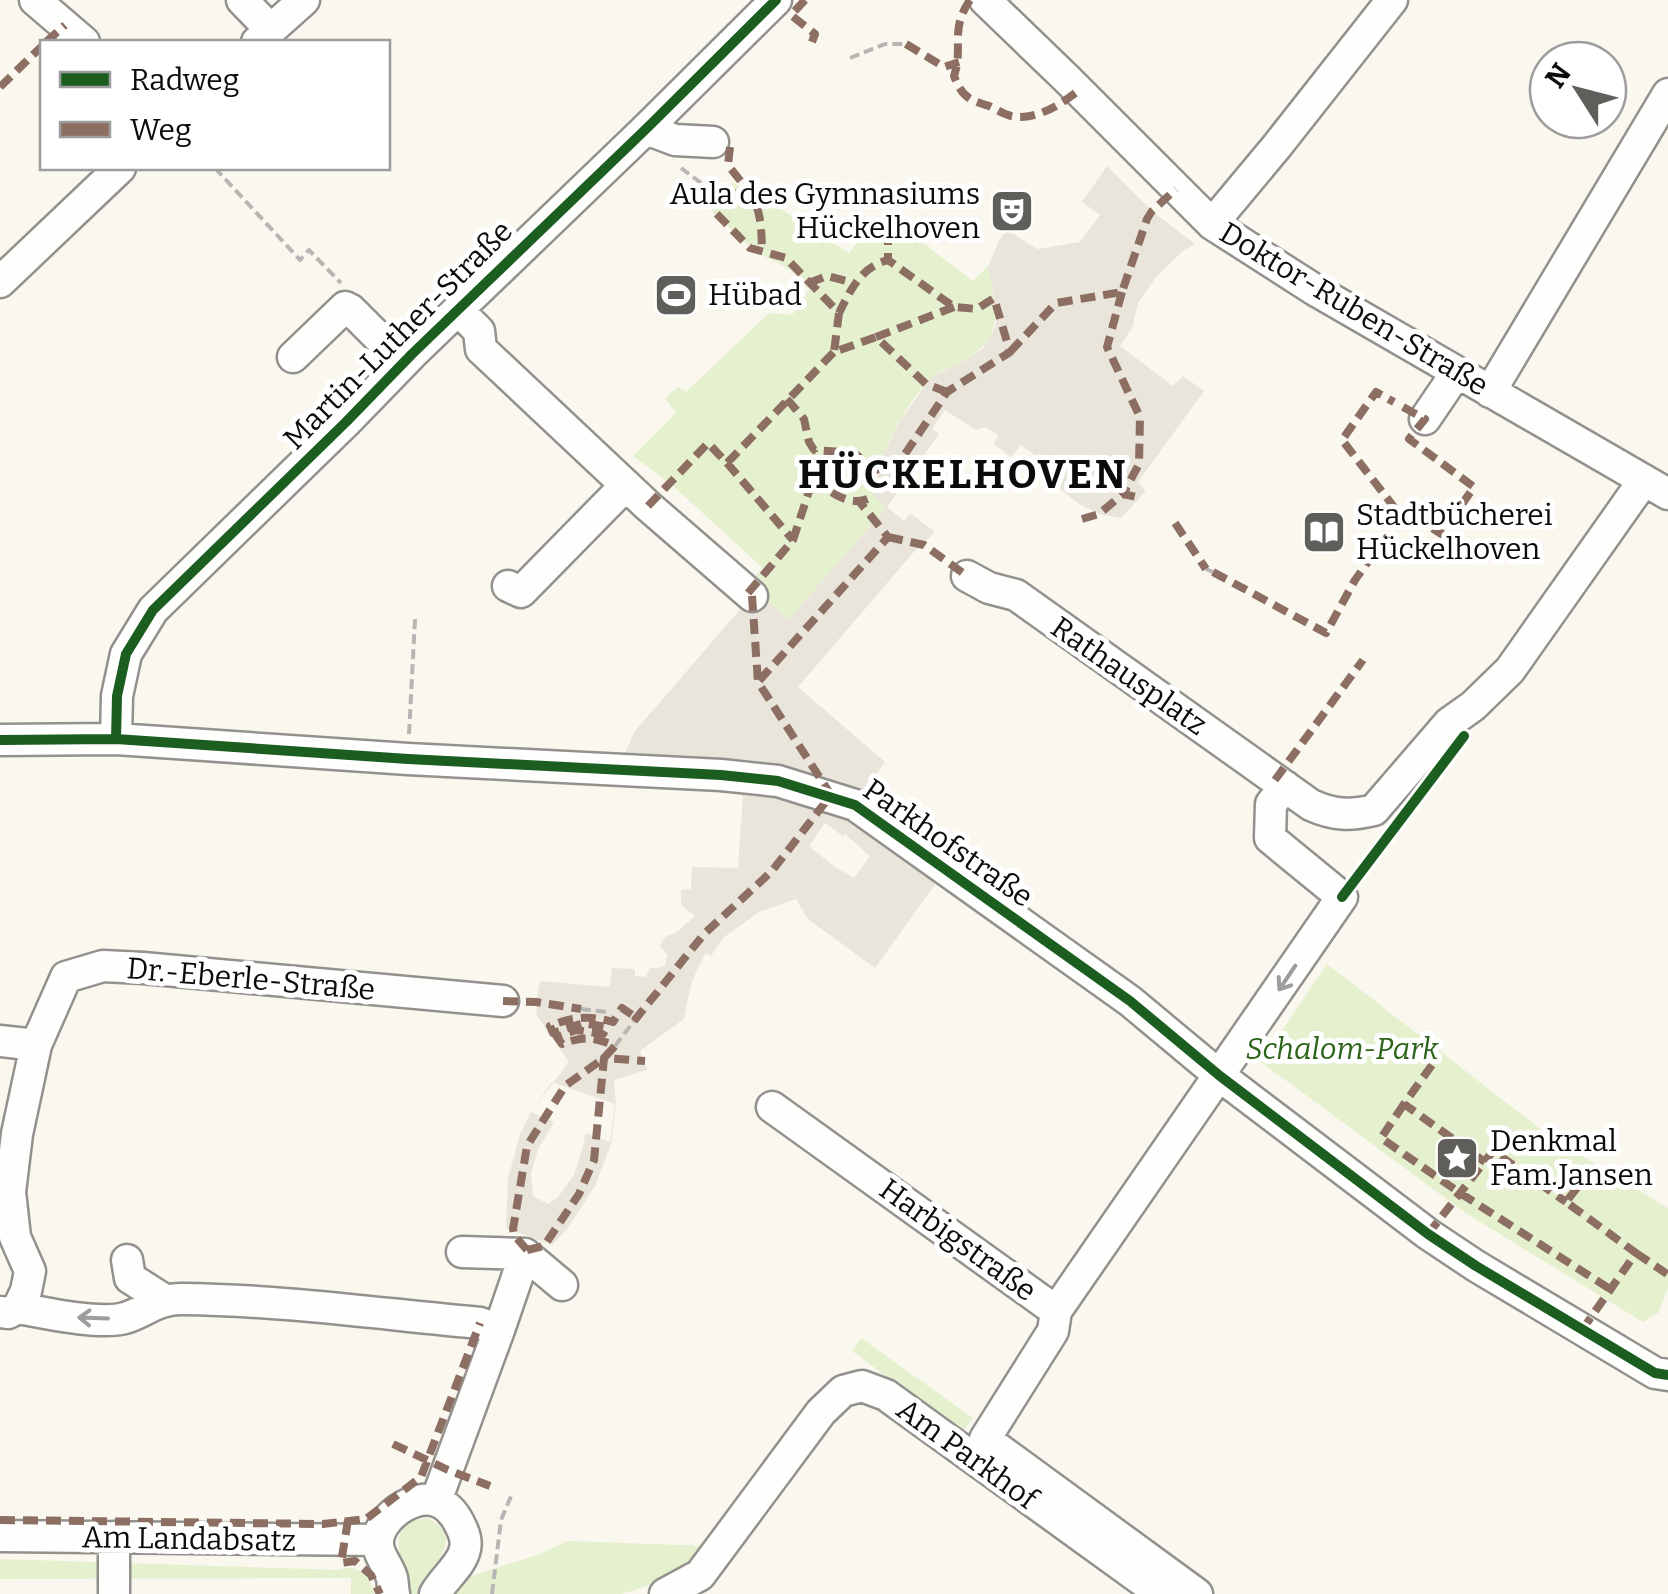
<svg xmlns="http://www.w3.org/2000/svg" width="1668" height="1594" viewBox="0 0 1668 1594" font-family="Bitter,serif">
  <rect width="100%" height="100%" fill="#faf7ef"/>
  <path fill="#e5f0ce" d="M733 183 761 196 849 253 866 232 914 236 973 281 988 266C996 310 1007 335 962 362 952 368 936 372 928 381 905 405 891 440 876 470L887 507 788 620 749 584 763 568 673 486 633 456 676 413 665 398 678 387 686 392 769 313 792 315 809 290 792 271 752 249 712 211 716 196Z
    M1327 964 1551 1137 1668 1208V1288L1658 1313 1643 1322 1467 1214 1261 1062Z
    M861 1338 973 1418 962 1432 852 1351Z
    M428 1518C469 1540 428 1565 419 1594H403C403 1586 404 1577 403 1569 400 1550 393 1539 406 1522Z
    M568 1541 710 1546 690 1572 622 1594H450L468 1577 537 1555Z
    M0 1559 339 1570C343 1569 348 1567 353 1568 364 1571 373 1583 374 1594H351V1578L0 1579Z"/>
  <path fill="#eae5da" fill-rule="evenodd" d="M1107 166 1152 211 1195 244 1183 251 1156 277 1138 303 1132 328 1120 346 1173 386 1183 376 1204 391 1138 482 1146 491 1121 518 1099 514 1079 504 1060 489 1053 476V468L1021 445 1011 457 994 444 998 435 985 427 976 430 945 410 932 429 939 434 887 507 904 521 910 513 935 532 912 554 798 687 885 762 856 804 946 869 875 968 808 919 796 899 759 912 723 938 711 956 706 953 698 968 691 984 684 1019 640 1051 647 1070 614 1080 616 1104 611 1144 595 1186 568 1228 552 1245 506 1228 508 1179 520 1134 531 1112 569 1062 537 1016 536 1002 540 981 610 987 612 968 635 969V976L645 977 650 968H659L665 965 667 955 660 946 665 937 677 932 695 916 681 905V890L691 889 692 867 738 868 744 779 617 771 635 731 756 591 788 620 886 508 874 496 876 470 901 420 930 378 959 364 982 349 993 332 996 324 994 298 988 266 999 241 1007 230 1037 249 1080 242 1100 215 1082 202ZM825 823 843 836 845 834 870 856 854 878 835 867 809 846ZM552 1082 615 1104 610 1142 585 1133 584 1143 574 1175 558 1197 548 1204 533 1196 531 1174 538 1149 554 1122 531 1112Z"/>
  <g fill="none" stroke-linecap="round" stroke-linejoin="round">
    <g stroke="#93918e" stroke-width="35">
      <path id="minor" d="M35 0 84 42
        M242 0 271 30
        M985 0 1066 78 1212 224 1315 290 1668 494
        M257 42 304 0
        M646 129 675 140 713 142
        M1212 224 1277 146 1392 0
        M0 282 120 168
        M458 310 479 331 481 349 648 506 752 596
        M293 357 345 307 351 310 403 362
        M1490 392 1668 94
        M1425 419 1457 372
        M967 576 989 588 1016 595 1311 805C1333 815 1350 816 1374 810L1449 723 1473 706 1510 670 1644 480
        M508 586 521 592 626 485
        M116 739 117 696 126 654 153 610 346 422 412 354 646 129 776 0
        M0 740 116 739 408 759 721 775 778 781 855 805 1130 1001 1220 1076 1428 1234 1476 1266 1655 1373 1668 1375
        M0 1041 36 1045
        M772 1107 1056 1311 1342 897 1270 838 1271 804 1285 786
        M462 1252 525 1254 499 1330
        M525 1254 562 1285
        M127 1260 130 1278 163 1299
        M18 1308C45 1313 100 1325 125 1318 147 1311 156 1299 182 1299 282 1300 381 1314 480 1323L499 1330 436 1501
        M1056 1311 1053 1331 985 1439 1197 1594
        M0 1312 8 1313 18 1308 26 1291 30 1271 15 1237 10 1192 17 1134 36 1045 66 977 103 966 143 968 503 1001
        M0 1536 377 1540
        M114 1537V1594
        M394 1594C393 1589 393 1584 392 1578 388 1564 374 1552 379 1535 385 1513 419 1491 441 1503 450 1508 457 1518 461 1527 464 1533 467 1541 465 1549 462 1565 443 1579 435 1594
        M665 1594 700 1575 821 1412 843 1391 862 1386 886 1395 1161 1594"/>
    </g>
    <path stroke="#b7b6b5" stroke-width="4" stroke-dasharray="10 5" stroke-linecap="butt" d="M850 58 885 44H906
      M215 168 300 260 309 250 341 283
      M681 168 713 192
      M1422 522 1432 528
      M1206 569 1213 572
      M409 734 415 619
      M581 1009 607 1012
      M615 1046 634 1021
      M492 1594 501 1520 512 1494"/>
    <use href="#minor" stroke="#fefefd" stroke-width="30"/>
    <path stroke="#8d6e63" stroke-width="8" stroke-dasharray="15 8" stroke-linecap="butt" d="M805 0 791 15 815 34 812 42
      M970 0C949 31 964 46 954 76 962 97 969 100 989 106 996 109 1003 114 1011 116 1035 121 1060 105 1078 91
      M46 42 65 25
      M906 44 944 67 959 62
      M0 87 42 46
      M730 147 728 165C756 201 761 202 762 250
      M756 201 726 190 713 192 710 202 716 213 750 248 786 258 839 313 834 352 876 337 926 384 947 392
      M888 230V260
      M809 283 827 276 854 283
      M1122 292 1107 347 1140 417 1139 464 1123 494
      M876 337 954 307
      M1010 352 1056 303 1122 292 1147 219 1152 211 1176 189
      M787 399 804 419 809 442 814 450 854 453 876 470 903 457 947 392 1010 352 994 298 977 309 954 307 888 260C861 267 851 289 839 313
      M1403 407 1425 419 1409 439 1474 487 1441 534 1432 528
      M727 463 793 540
      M813 479C831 492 851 510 874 496
      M648 506 708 443 727 463 834 352
      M1082 519 1099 514 1123 494 1141 498
      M1175 523 1206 569
      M888 537 924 545 967 576
      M1213 572 1326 633 1355 580 1401 516 1342 440 1376 392 1394 402
      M748 593 793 540 813 479 814 450
      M752 596 758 682
      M1275 780 1363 660
      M503 1001 536 1002 581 1009
      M634 1021 704 934 772 871 831 795 758 682 888 537 858 500
      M1432 1065 1404 1104 1485 1162
      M1404 1104 1381 1138 1460 1193 1610 1289
      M1428 1234 1493 1151 1566 1202
      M527 1250 514 1235 513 1229 527 1146 565 1086 604 1058 615 1046C595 1037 583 1036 562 1044L557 1037 576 1030 603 1034 607 1027 583 1023 553 1033 550 1026C572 1017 589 1015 613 1022L622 1008 637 1018
      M527 1250 544 1246 579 1194 594 1160 604 1058 645 1061
      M1636 1253 1667 1274
      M1582 1330 1636 1253 1566 1202 1586 1176
      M393 1444 448 1470 490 1486
      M0 1520 323 1524 366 1519 421 1477 480 1323
      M348 1520 341 1563 355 1561 371 1575 380 1594"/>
    <g stroke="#fff" stroke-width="16">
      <path id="cycleway" d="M116 739 117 696 126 654 153 610 346 422 412 354 646 129 776 0
        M0 740 116 739 408 759 721 775 778 781 855 805 1130 1001 1220 1076 1428 1234 1476 1266 1655 1373 1668 1375
        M1342 897 1464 736"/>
    </g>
    <use href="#cycleway" stroke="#1b5e20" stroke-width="10"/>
  </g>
  <defs><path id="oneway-shaft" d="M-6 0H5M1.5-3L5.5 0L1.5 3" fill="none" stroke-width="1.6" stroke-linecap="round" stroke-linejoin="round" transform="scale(2.5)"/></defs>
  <g stroke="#9d9d9c">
    <use href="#oneway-shaft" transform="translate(1287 978) rotate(124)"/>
    <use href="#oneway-shaft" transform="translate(93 1318) rotate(-178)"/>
  </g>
  <defs>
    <g id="theatre-square" transform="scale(2.25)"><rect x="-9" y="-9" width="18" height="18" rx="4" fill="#5f5e5b" stroke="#fff"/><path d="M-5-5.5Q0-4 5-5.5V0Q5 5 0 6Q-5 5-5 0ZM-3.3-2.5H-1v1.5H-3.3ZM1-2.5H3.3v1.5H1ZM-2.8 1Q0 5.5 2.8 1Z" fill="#fff"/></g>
    <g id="stadium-square" transform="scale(2.25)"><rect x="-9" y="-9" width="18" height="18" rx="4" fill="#5f5e5b" stroke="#fff"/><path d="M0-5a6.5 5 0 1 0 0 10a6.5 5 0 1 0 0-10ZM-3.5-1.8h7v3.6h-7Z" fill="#fff"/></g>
    <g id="library-square" transform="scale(2.25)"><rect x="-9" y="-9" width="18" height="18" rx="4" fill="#5f5e5b" stroke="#fff"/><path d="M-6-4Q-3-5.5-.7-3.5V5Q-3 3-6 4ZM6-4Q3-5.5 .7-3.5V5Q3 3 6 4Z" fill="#fff"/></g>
    <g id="sight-square" transform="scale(2.25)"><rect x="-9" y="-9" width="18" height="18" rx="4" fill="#5f5e5b" stroke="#fff"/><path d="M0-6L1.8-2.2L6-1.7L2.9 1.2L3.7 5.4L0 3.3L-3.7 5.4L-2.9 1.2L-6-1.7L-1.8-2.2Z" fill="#fff"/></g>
  </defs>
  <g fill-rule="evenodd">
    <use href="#theatre-square" x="1012" y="211"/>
    <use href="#stadium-square" x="676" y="295"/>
    <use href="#library-square" x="1324" y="532"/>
    <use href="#sight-square" x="1457" y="1158"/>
  </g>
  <g text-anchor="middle" stroke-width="10" stroke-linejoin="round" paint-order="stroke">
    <g font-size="30" fill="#0b0b0b" stroke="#fff" text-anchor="start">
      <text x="980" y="204" text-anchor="end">Aula des Gymnasiums<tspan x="980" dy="34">Hückelhoven</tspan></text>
      <text x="708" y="305">Hübad</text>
      <text x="1356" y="525">Stadtbücherei<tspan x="1356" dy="34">Hückelhoven</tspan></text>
      <text x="1490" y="1151">Denkmal<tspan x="1490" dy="34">Fam.Jansen</tspan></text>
    </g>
    <g font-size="30" fill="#0b0b0b" stroke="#fff">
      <text transform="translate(1354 309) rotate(31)" y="10">Doktor-Ruben-Straße</text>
      <text transform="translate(398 335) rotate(-45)" y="10">Martin-Luther-Straße</text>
      <text transform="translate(1129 676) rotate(35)" y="10">Rathausplatz</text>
      <text transform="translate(948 843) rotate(35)" y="10">Parkhofstraße</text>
      <text transform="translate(251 979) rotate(5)" y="10">Dr.-Eberle-Straße</text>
      <text transform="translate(958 1240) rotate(36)" y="10">Harbigstraße</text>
      <text transform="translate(967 1454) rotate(36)" y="10">Am Parkhof</text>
      <text transform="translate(189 1539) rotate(1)" y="10">Am Landabsatz</text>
    </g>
    <g font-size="30" font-style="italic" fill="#2e641a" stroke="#fff">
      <text x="1342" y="1059">Schalom-Park</text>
    </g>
    <g font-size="40" font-weight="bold" letter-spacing="2.5" fill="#0b0b0b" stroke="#fff">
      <text x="963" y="488">HÜCKELHOVEN</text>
    </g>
  </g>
  <rect x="40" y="40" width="350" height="130" fill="#ffffff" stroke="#9d9d9d" stroke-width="2.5"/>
  <rect x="60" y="72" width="50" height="15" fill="#1b5e20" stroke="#9d9d9d" stroke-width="2.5"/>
  <text x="130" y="90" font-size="30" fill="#0b0b0b">Radweg</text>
  <rect x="60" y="122" width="50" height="15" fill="#8d6e63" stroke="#9d9d9d" stroke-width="2.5"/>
  <text x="130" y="140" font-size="30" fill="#0b0b0b">Weg</text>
  <g transform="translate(1578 90) rotate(306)"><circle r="48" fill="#ffffff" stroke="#9d9d9d" stroke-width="2.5"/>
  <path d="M0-8L18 38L0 25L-18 38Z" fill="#5f5e5b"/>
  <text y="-15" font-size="28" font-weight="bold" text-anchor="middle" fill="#0b0b0b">N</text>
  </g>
</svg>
